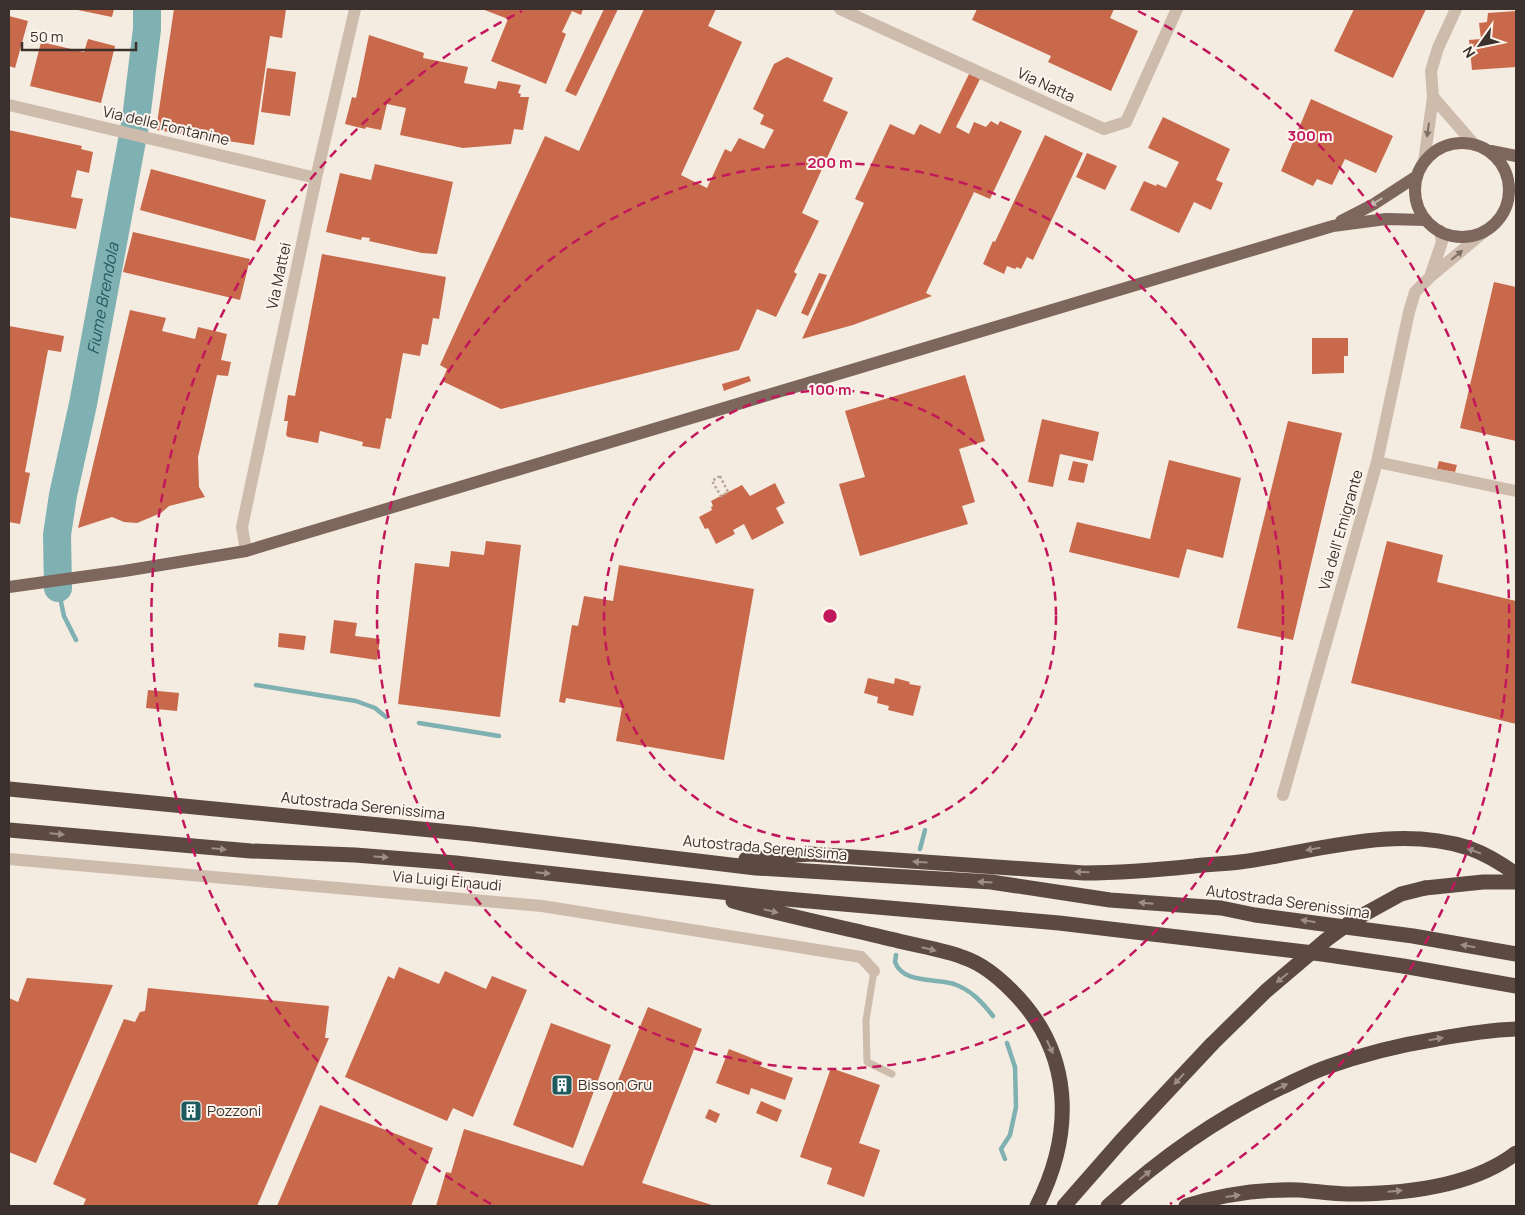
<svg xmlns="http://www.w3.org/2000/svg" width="1525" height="1215" viewBox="0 0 1525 1215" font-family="Manrope,sans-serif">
  <rect width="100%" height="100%" fill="#f4ebe1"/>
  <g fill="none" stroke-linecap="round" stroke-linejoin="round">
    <path stroke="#7fb0b2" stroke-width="4.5" d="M58 588 64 616 76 640
      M256 685 356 701 375 708 386 717
      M419 723 499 736
      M920 849 925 830
      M896 955 895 962C903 984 935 978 954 984 971 990 982 1002 993 1016
      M1005 1159 1001 1149 1010 1135 1016 1107 1015 1067 1007 1043"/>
    <path stroke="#7fb0b2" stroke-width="28" id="s1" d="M58 588 57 535 63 495 83 404 136 119 147 29V9"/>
  </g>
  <path fill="#c8694b" d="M73 9H114L112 17Z
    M174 9H286L282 38 270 36 254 145 156 130Z
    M482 9H583L581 15 572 11 562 32 566 34 546 84 491 61 508 19Z
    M604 9H618L576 96 565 91Z
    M644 9H716L708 26 742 42 681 175 707 188 725 149 731 152 739 138 764 149 774 130 760 124 764 115 753 109 774 64 787 57 833 78 823 101 848 112 802 213 819 221 794 272 797 274 776 317 757 309 739 350 501 409 442 381 447 369 440 365 545 136 579 151Z
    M977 9H1114L1110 18 1138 31 1111 91 1048 62 1051 56 972 20Z
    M1354 9H1426L1393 78 1334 51Z
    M1516 11V67L1472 70 1469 40 1481 39 1479 23 1487 22 1488 13Z
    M9 16 28 21 15 68 9 66Z
    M369 35 424 53 423 58 468 67 464 83 496 89 498 81 521 85 518 93 521 94 520 97H529L523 130 514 129 511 144 463 148 400 135 406 108 387 104 381 130 366 127 365 129 345 124 352 97 356 98Z
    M88 39 115 46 101 103 30 86 41 42 84 52Z
    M267 68 296 72 290 116 261 112Z
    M969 74 980 79 956 127 969 134 974 122 986 127 991 121 998 125 1000 121 1022 131 990 199 974 192 926 293 932 296 853 325 802 339 864 203 855 199 890 124 914 135 920 124 940 134Z
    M1311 99 1393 136 1376 173 1345 159 1332 185 1317 179 1313 186 1281 171Z
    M1163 117 1230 149 1216 180 1223 183 1211 210 1194 202 1179 233 1130 210 1144 181 1156 186 1157 184 1166 188 1179 162 1148 148Z
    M9 130 82 146 81 149 93 152 89 173 77 170 71 197 83 199 76 229 9 217Z
    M1045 135 1083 153 1033 260 1027 257 1021 269 1017 267 1015 269 1007 266 1004 274 983 264 993 241 995 242Z
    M1087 153 1117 166 1105 190 1076 177Z
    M375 164 453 182 437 254 422 253 369 241 370 238 362 237 361 240 326 232 340 173 371 180Z
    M151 169 266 200 255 241 140 210Z
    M133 232 250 259 240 300 123 272Z
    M322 254 446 277 439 319 433 318 428 345 422 344 420 356 403 353 391 419 386 418 380 449 362 446 363 442 320 431 318 443 288 437 286 435 288 421H284L288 395 295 396Z
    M819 273 827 275 808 316 801 313Z
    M1494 282 1516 287V441L1460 428Z
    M130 310 166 318 162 331 195 339 198 327 227 334 221 360 231 362 228 376 217 375 198 457 199 487 205 497 169 506 161 513 137 523 124 522 112 517 78 528Z
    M9 326 64 336 61 352 48 350 25 472 30 473 20 524 9 522Z
    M1312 338H1348V356H1344V373L1312 374Z
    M965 375 985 441 959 449 975 502 962 506 968 524 860 556 839 484 865 477 845 411Z
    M749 376 751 381 724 391 722 384Z
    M1042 419 1099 432 1093 461 1060 454 1053 487 1028 482Z
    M1288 421 1342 433 1293 640 1237 628Z
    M1169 460 1241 478 1223 558 1187 549 1179 578 1069 552 1077 522 1150 539Z
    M1073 461 1088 464 1084 483 1068 480Z
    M1439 461 1457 465 1455 472 1437 469Z
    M775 483 785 503 776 508 784 523 752 540 744 524 733 530 735 534 716 544 708 528 705 529 699 517 712 510 711 507 713 506 711 501 742 485 750 496Z
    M486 541 521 545 500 717 398 704 415 563 449 567 451 551 484 555Z
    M1387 541 1443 555 1437 582 1516 601V724L1351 683Z
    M619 565 754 589 724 760 616 741 622 708 566 698 565 703 559 702 572 625 578 626 584 596 613 601Z
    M334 620 357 623 355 636 380 639 377 660 330 653Z
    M279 633 306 636 304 650 278 647Z
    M868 678 894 684 895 678 910 682 909 684 921 686 913 716 888 710 889 706 877 703 878 697 864 693Z
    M148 690 179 693 177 711 146 708Z
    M399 967 439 984 445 971 486 989 492 976 527 990 473 1117 453 1108 447 1121 345 1077 388 976 394 979Z
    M27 978 113 985 36 1163 9 1152V998L18 1002Z
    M148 988 329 1006 325 1038H329L257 1206H83L86 1199 53 1184 124 1019 135 1022 140 1012 145 1011Z
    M648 1007 702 1029 642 1183 715 1206H436L446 1172 451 1173 464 1129 583 1166Z
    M551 1023 611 1045 573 1148 513 1125Z
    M729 1049 762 1062 760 1066 793 1078 785 1100 751 1088 749 1095 716 1083Z
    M831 1068 880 1085 859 1143 880 1150 864 1197 827 1184 832 1168 800 1157Z
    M761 1101 782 1110 777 1122 756 1113Z
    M320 1105 433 1148 411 1206H277Z
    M709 1109 720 1114 716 1123 705 1118Z"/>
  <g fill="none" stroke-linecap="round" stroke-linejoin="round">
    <path stroke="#b9a596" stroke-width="2.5" stroke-dasharray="2.5 2.5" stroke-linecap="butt" d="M720 476 728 492 721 496 712 481Z"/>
    <path stroke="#cdbbac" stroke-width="7" d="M874 971 866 1020 867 1062 892 1074"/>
    <path stroke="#cdbbac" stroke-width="12" d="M840 9 1104 129 1126 122 1177 9
      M1433 97 1473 143
      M9 105 316 178
      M1424 162 1433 97 1431 71 1438 48 1456 9
      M1430 277 1442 242 1440 231
      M1377 462 1516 491
      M246 551 242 527 316 178 355 9
      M1283 795 1377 462 1409 312 1415 292 1430 277 1484 232
      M9 859 542 906 861 957 874 971"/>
    <path stroke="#7d675c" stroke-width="12" d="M1415 190a47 47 0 1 1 94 0a47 47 0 1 1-94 0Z
      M1491 151 1516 156
      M1341 221 1374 204 1417 176
      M9 587 124 571 246 551 1333 226 1386 219 1426 220"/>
    <path stroke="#5c4a42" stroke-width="15" d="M9 789 472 834 756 868 991 882 1110 900 1221 908 1255 915 1413 936 1516 954
      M9 830 251 851 355 855 456 863 775 898 1059 923 1322 954 1403 966 1516 986
      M746 859 810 854 1084 873C1121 873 1157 870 1194 866 1209 864 1225 864 1240 862 1315 852 1394 824 1469 848 1486 854 1502 864 1516 874
      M1425 888 1483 882H1516
      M733 901C786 916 841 927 895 940 917 946 943 949 965 958 982 964 998 977 1011 990 1073 1051 1075 1131 1037 1206
      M1064 1206 1121 1141 1212 1044
      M1108 1206C1162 1157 1216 1119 1282 1087 1297 1080 1312 1072 1327 1067 1363 1054 1400 1045 1437 1039 1464 1034 1490 1030 1516 1029
      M1186 1206C1221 1195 1262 1189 1299 1190 1315 1191 1332 1194 1348 1194 1403 1194 1472 1187 1516 1153"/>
    <path stroke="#5c4a42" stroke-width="15" d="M1212 1044 1266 991 1326 940 1352 921 1401 894 1425 888"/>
  </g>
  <defs><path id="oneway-solid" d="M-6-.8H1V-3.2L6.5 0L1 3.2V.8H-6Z" transform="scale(1.25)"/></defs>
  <g fill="#7d6f65">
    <use href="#oneway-solid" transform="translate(1428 130) rotate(98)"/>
    <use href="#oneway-solid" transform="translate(1457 255) rotate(-40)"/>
  </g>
  <use fill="#c2b5ac" href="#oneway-solid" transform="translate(1376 202) rotate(149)"/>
  <g fill="#9c8e87">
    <use href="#oneway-solid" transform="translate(57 834) rotate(5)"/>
    <use href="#oneway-solid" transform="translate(219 849) rotate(5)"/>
    <use href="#oneway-solid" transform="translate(1313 849) rotate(170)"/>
    <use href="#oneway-solid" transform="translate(1474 851) rotate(-159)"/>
    <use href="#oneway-solid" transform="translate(381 857) rotate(4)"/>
    <use href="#oneway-solid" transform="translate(920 862) rotate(-176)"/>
    <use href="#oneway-solid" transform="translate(1082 872) rotate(-178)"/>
    <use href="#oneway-solid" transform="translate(543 873) rotate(6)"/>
    <use href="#oneway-solid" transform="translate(985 882) rotate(-176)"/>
    <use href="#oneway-solid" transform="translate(1146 903) rotate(-175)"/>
    <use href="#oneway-solid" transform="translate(771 911) rotate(14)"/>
    <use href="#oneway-solid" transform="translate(1308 921) rotate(-171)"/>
    <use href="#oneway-solid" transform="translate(1468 946) rotate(-170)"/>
    <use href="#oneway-solid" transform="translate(929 949) rotate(14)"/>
    <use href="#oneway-solid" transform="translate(1282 978) rotate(141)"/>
    <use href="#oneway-solid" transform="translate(1436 1039) rotate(-10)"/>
    <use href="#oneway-solid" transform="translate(1050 1047) rotate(65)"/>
    <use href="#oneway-solid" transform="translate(1179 1079) rotate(133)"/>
    <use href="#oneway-solid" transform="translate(1281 1087) rotate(-25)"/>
    <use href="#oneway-solid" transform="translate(1145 1175) rotate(-39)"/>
    <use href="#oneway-solid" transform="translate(1395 1191) rotate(-5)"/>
    <use href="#oneway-solid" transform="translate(1233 1196) rotate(-8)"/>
  </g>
  <g fill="none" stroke="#c2185b" stroke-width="2.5" stroke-dasharray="9 6">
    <circle cx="830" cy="616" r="226"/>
    <circle cx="830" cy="616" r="453"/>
    <path d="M491 1204A679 679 0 0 1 522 11M1138 11A679 679 0 0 1 1170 1204"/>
  </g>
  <defs>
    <g id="building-square" transform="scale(1.125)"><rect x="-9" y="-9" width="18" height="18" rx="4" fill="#1f5a5e" stroke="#fbf5ee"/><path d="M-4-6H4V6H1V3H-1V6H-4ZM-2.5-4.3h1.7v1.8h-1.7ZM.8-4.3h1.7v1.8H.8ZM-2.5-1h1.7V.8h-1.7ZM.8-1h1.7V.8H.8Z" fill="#fff"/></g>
  </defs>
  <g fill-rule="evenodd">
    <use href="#building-square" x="562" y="1085"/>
    <use href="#building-square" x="191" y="1111"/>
  </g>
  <g text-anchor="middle" stroke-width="4" stroke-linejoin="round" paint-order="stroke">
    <g font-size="15" fill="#3b302b" stroke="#fbf5ee">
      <text transform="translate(1046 85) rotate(25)" y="5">Via Natta</text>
      <text transform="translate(166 126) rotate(13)" y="5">Via delle Fontanine</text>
      <text transform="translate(279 276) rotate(-78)" y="5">Via Mattei</text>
      <text transform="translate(1341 530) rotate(-74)" y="5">Via dell' Emigrante</text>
      <text transform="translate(363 806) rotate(6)" y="5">Autostrada Serenissima</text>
      <text transform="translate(765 848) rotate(5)" y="5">Autostrada Serenissima</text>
      <text transform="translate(447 881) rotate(5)" y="5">Via Luigi Einaudi</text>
      <text transform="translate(1288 902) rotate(8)" y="5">Autostrada Serenissima</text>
    </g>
    <g font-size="15" fill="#3b302b" stroke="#fbf5ee" text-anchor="start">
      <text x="578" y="1090">Bisson Gru</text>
      <text x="207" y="1116">Pozzoni</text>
    </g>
    <g font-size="16" font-style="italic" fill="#1f5a5e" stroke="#fbf5ee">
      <text dy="6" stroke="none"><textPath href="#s1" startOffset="294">Fiume Brendola</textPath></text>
    </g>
  </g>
  <circle cx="830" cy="616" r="8" fill="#c2185b" stroke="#fbf5ee" stroke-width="2.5"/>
  <g font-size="15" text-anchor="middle" font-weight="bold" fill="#c2185b" stroke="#fbf5ee" stroke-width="4" stroke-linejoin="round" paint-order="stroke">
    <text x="1310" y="141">300 m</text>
    <text x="830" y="168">200 m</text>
    <text x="830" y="395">100 m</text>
  </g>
  <rect width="1525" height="1215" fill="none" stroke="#3b302b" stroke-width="20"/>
  <g transform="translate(1480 45) rotate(237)" stroke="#fbf5ee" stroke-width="4" paint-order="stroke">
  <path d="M0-4L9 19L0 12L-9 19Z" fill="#3b302b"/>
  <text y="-8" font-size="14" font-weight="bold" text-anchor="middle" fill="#3b302b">N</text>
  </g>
  <path d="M22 42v8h114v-8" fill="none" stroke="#3b302b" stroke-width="2.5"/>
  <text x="30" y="42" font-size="15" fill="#3b302b" stroke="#fbf5ee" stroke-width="4" paint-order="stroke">50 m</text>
</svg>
